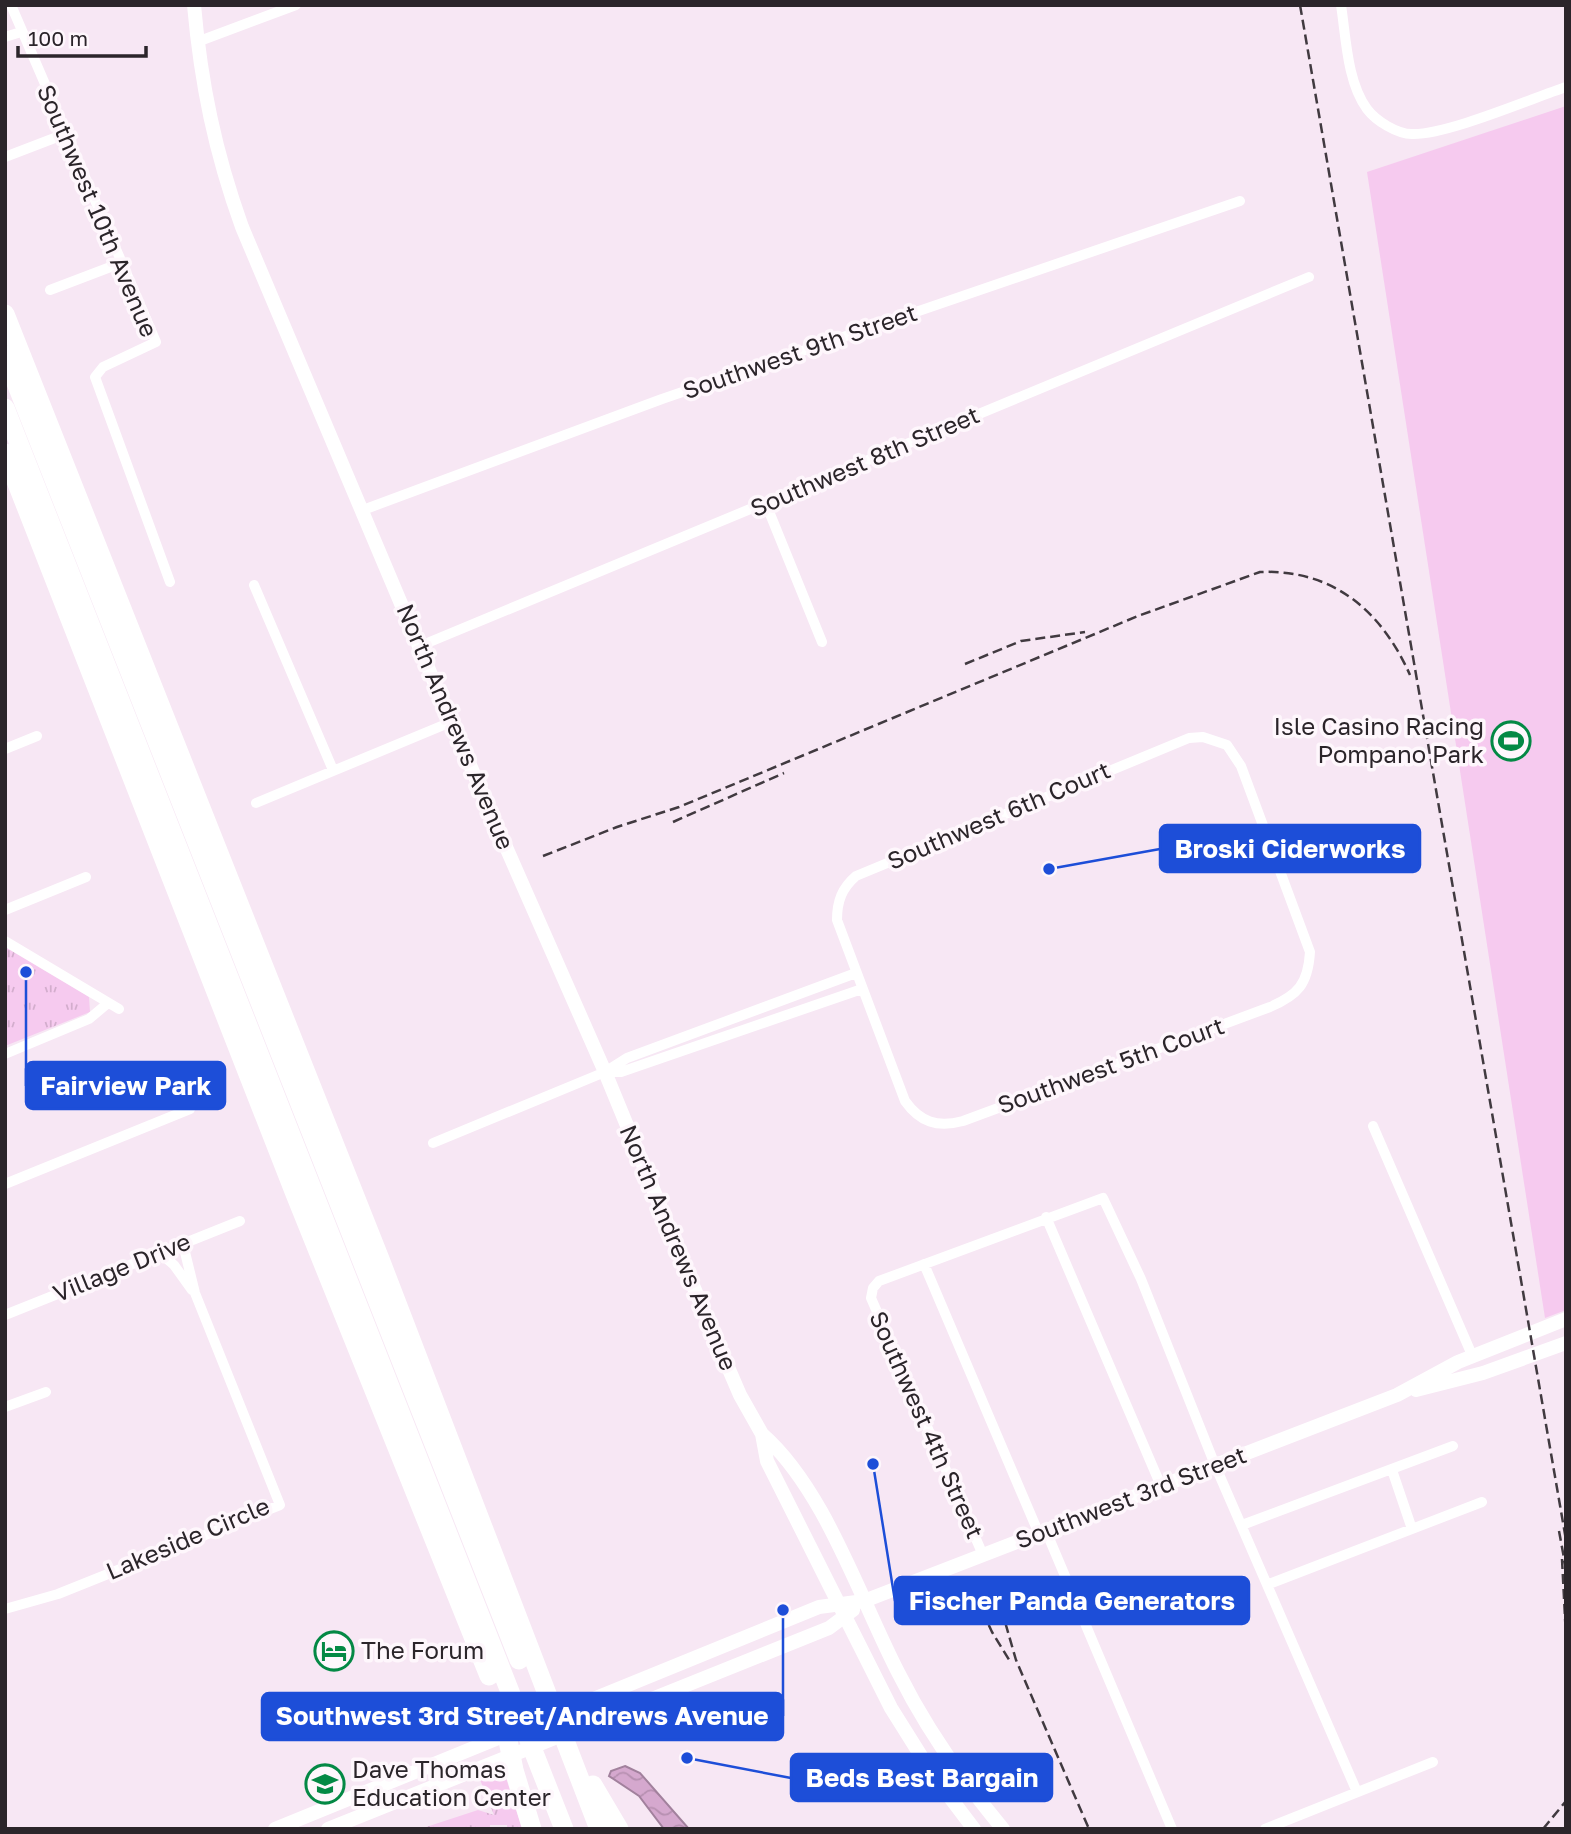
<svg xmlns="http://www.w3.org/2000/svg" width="1571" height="1834" viewBox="0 0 1571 1834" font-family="'Golos Text',sans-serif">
  <defs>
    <pattern id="grass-tufts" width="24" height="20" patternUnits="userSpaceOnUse" patternTransform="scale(1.75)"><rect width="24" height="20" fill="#f6caef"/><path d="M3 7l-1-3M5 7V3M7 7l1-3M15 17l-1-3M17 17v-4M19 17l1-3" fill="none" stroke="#d3adcd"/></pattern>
    <pattern id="water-waves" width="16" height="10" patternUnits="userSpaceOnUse" patternTransform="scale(1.75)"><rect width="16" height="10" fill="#d5a8ce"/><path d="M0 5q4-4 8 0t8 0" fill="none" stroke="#b790b1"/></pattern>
  </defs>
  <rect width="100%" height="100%" fill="#f7e7f4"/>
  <path fill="url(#grass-tufts)" d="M5 947 89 997 90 1012 5 1046Z
    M503 1768 522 1829H507V1825H490V1829H420L478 1810 494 1815 479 1777Z"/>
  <path fill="#f6caef" d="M1566 106V1310L1545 1318 1367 172Z"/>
  <path fill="url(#water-waves)" stroke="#a2819d" stroke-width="2" d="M625 1766 640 1773 689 1829H664L639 1796 609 1776 611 1771Z"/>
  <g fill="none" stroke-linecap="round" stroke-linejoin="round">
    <path stroke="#fff" stroke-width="10" d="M11 5 156 342 103 367 95 377 170 582
      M1341 5C1346 37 1347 82 1367 109 1376 121 1397 134 1412 134 1447 135 1530 99 1566 87
      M5 37 21 32
      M197 42 296 5
      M5 157 65 134
      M50 290 121 263
      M766 504 822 642
      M363 510 662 399 1240 201
      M254 585 333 770
      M420 646 1309 277
      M1203 737 1227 745 1241 766 1310 952C1308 984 1298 995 1270 1007L963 1121C937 1128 920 1122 905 1101L837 920C837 901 842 888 856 876L1189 738Z
      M5 749 37 736
      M256 803 451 722
      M5 910 86 877
      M5 941 119 1009
      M5 1054 89 1019 108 1003
      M605 1072H621L862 989
      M1373 1126 1472 1355
      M433 1143 605 1072 627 1058 856 973
      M5 1184 190 1109
      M1046 1217 1161 1486
      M160 1253 174 1265 192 1290
      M924 1264 1039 1534
      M5 1315 240 1221
      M5 1407 46 1392
      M1392 1470 1412 1529
      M1242 1525 1453 1446
      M1046 1531 1172 1829
      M983 1555 871 1298 873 1288 879 1281 1103 1198 1141 1279 1215 1465 1357 1792
      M1269 1584 1482 1502
      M5 1609 58 1594 280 1505 195 1293 183 1244
      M1265 1829 1433 1762"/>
    <path stroke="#fff" stroke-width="14" d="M194 5C201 84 215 152 242 227L451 722 605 1072 688 1274 740 1395 762 1434 767 1461 891 1708 933 1775 974 1829
      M1416 1390 1483 1373 1566 1343
      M762 1434C825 1489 860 1599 899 1674 927 1730 963 1781 1003 1829
      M275 1829 819 1607 864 1601 1397 1395 1458 1362 1566 1319
      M328 1829 829 1628 853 1610"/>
    <path stroke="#fff" stroke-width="19" d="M5 314 380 1259 599 1829
      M5 355 519 1660
      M5 408 564 1829
      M5 453 295 1194 489 1676
      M501 1706 514 1770 532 1829
      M593 1785 619 1829"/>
    <path stroke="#413a40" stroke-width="2.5" stroke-dasharray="10 5" stroke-linecap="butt" d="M1300 5 1566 1540
      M965 664 1021 641 1085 632
      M673 822 784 773
      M543 856 617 827 679 807 1138 616 1260 572C1334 569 1382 612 1410 675
      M1559 1531 1566 1569
      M1562 1559 1566 1637
      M980 1578 993 1607
      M993 1580 1016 1660 1089 1829
      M970 1584 992 1632 1011 1663
      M1543 1829 1566 1801"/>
  </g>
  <defs>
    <g id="stadium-ring" transform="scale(2.0125)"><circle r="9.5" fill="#fef7fc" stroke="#048945" stroke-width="1.5"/><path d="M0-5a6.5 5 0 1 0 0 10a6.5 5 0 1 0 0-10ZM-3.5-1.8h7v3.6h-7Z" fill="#048945"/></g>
    <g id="hotel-ring" transform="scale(2.0125)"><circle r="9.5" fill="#fef7fc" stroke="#048945" stroke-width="1.5"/><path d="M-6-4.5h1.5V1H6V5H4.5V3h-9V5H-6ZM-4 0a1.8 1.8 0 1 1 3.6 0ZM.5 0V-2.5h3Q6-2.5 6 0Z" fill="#048945"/></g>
    <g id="school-ring" transform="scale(2.0125)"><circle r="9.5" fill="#fef7fc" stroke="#048945" stroke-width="1.5"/><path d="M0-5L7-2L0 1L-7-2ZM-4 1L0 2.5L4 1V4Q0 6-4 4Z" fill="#048945"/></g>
  </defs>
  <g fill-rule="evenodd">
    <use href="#stadium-ring" x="1511" y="741"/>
    <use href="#hotel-ring" x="334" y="1651"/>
    <use href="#school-ring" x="325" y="1784"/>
  </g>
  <g text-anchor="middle" stroke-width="7" stroke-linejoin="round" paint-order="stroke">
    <g font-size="24" fill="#2b252a" stroke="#fef7fc">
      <text transform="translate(97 211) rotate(67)" y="8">Southwest 10th Avenue</text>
      <text transform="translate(800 352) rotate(-19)" y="8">Southwest 9th Street</text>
      <text transform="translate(865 462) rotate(-23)" y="8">Southwest 8th Street</text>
      <text transform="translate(455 727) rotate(67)" y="8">North Andrews Avenue</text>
      <text transform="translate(999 816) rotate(-23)" y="8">Southwest 6th Court</text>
      <text transform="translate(1111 1066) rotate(-20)" y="8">Southwest 5th Court</text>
      <text transform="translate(678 1248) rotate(67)" y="8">North Andrews Avenue</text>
      <text transform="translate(122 1268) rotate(-22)" y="8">Village Drive</text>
      <text transform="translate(926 1425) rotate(66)" y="8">Southwest 4th Street</text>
      <text transform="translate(1131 1498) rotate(-21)" y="8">Southwest 3rd Street</text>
      <text transform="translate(188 1539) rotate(-23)" y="8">Lakeside Circle</text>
    </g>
    <g font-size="24" fill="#2b252a" stroke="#fef7fc" text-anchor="start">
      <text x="1484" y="735" text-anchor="end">Isle Casino Racing<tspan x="1484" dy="28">Pompano Park</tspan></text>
      <text x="361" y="1659">The Forum</text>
      <text x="352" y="1778">Dave Thomas<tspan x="352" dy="28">Education Center</tspan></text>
    </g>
  </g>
  <path fill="none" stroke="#1d4ed8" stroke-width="2.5" d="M1049 869L1160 849M26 972L26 1086M873 1464L895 1601M783 1610L783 1716M687 1758L791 1778"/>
  <g fill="#1d4ed8" stroke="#fef7fc" stroke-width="2.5">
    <circle cx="1049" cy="869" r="7"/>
    <circle cx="26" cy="972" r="7"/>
    <circle cx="873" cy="1464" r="7"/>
    <circle cx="783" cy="1610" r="7"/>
    <circle cx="687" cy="1758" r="7"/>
  </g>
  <g fill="#1d4ed8" stroke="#1d4ed8" stroke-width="2.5">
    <rect x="1160" y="825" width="260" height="47" rx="7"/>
    <rect x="26" y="1062" width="199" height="47" rx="7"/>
    <rect x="895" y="1577" width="354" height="47" rx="7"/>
    <rect x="262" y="1693" width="521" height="47" rx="7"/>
    <rect x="791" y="1754" width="261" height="47" rx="7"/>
  </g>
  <g font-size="26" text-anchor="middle" font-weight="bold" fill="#fff">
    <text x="1290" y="858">Broski Ciderworks</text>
    <text x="126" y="1095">Fairview Park</text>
    <text x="1072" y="1610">Fischer Panda Generators</text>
    <text x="522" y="1725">Southwest 3rd Street/Andrews Avenue</text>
    <text x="922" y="1787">Beds Best Bargain</text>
  </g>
  <rect width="1571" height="1834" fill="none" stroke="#2b252a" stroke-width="14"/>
  <path d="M18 46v10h128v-10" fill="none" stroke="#2b252a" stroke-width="3.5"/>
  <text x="28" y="46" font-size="21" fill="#2b252a" stroke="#fef7fc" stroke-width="5" paint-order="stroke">100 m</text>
</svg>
